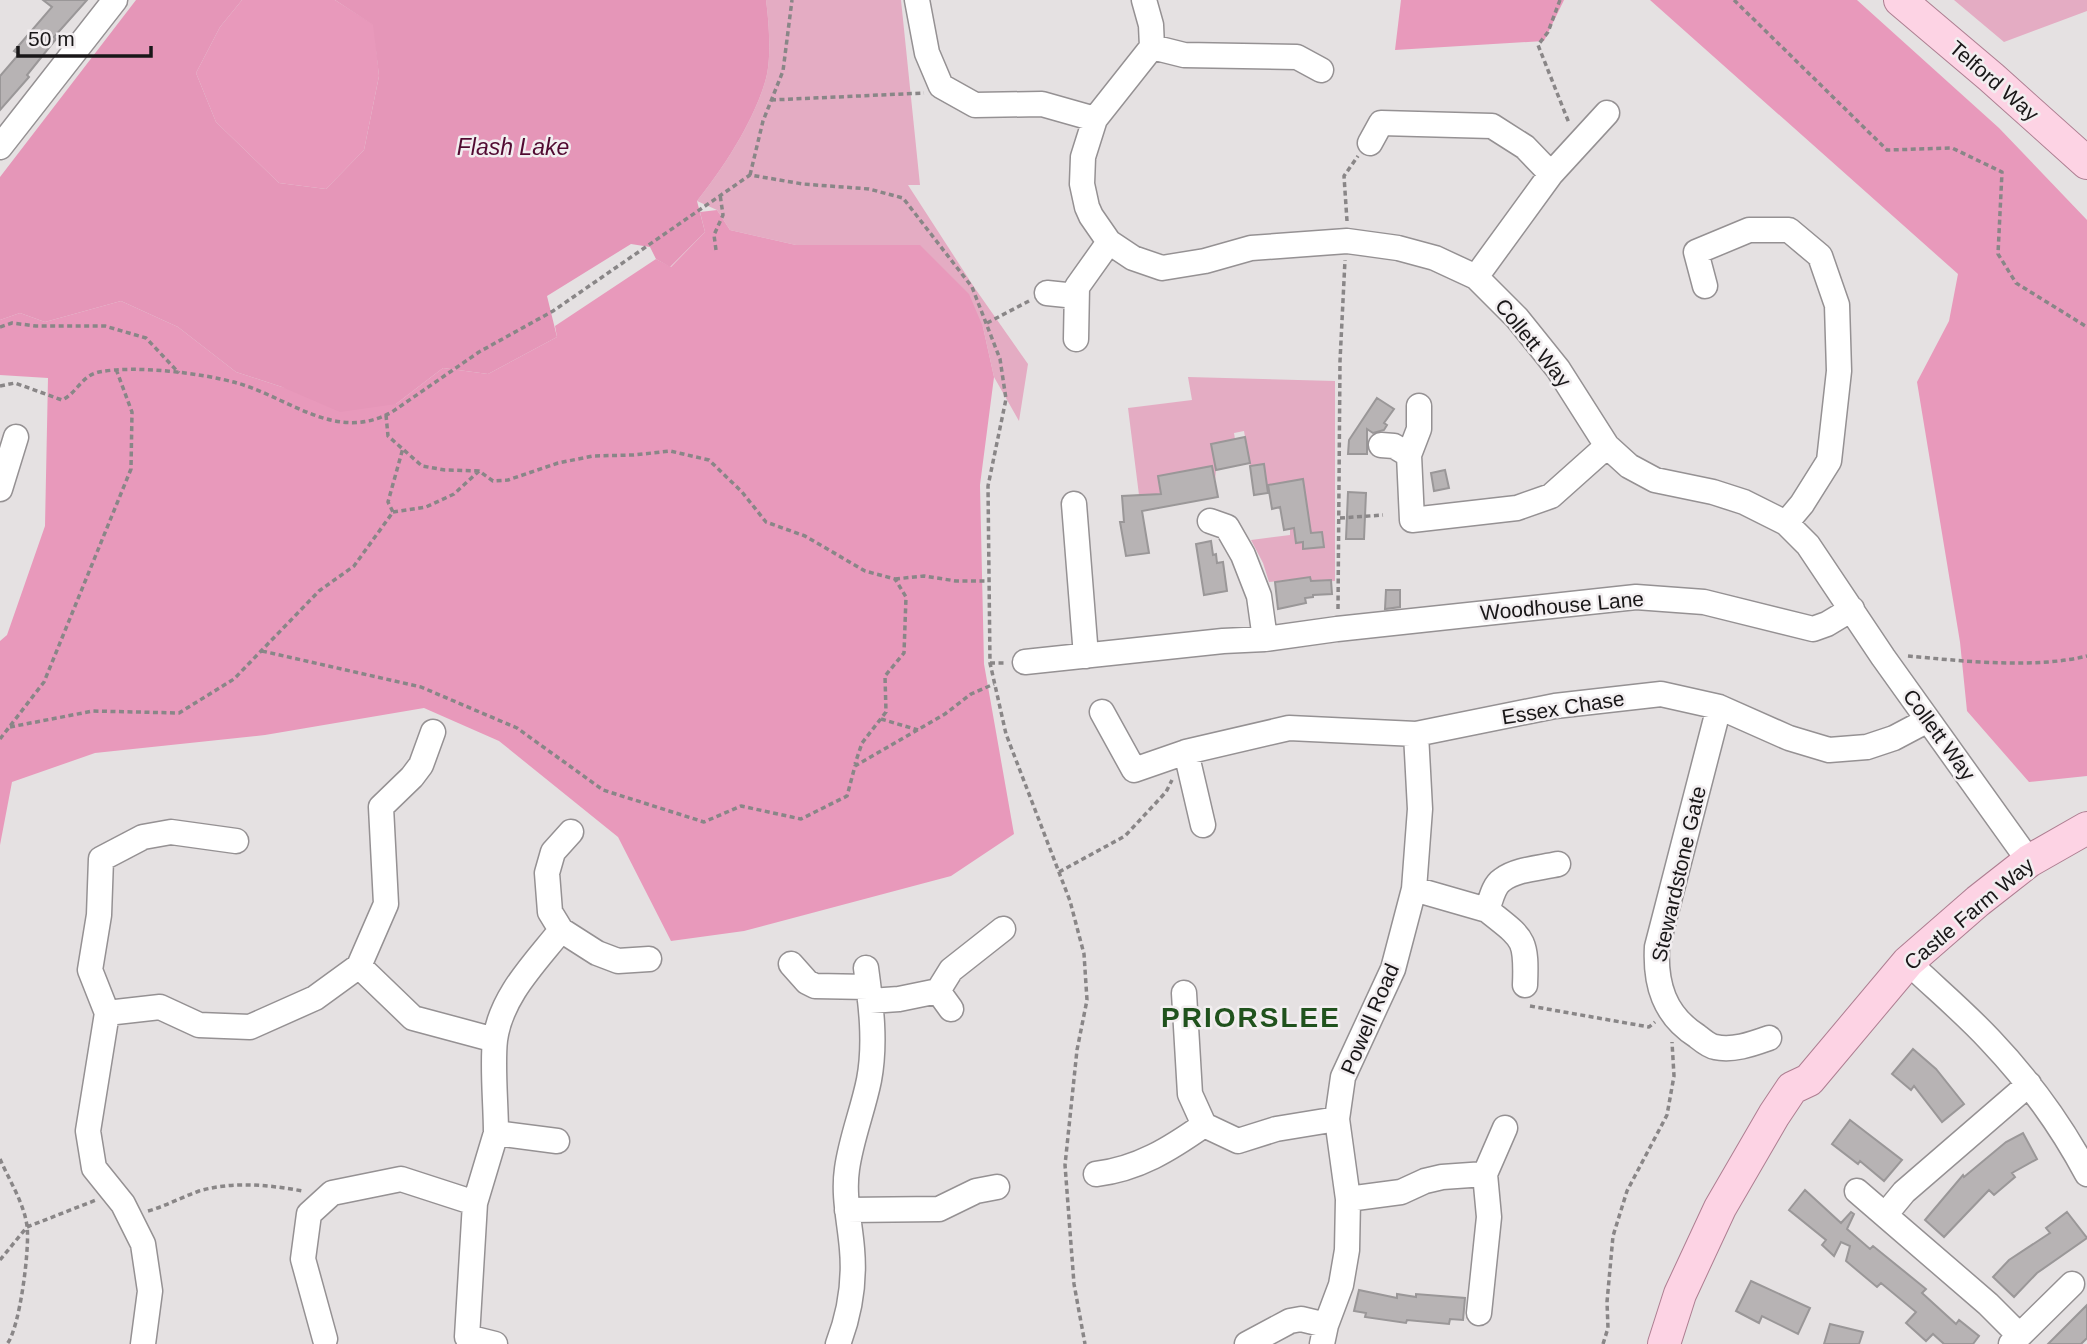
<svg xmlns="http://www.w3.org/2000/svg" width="2087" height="1344" viewBox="0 0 2087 1344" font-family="Arial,sans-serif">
  <rect width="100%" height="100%" fill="#e5e1e2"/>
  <path fill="#e4acc3" d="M766 0H901L920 185H908L974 287 1028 364 1019 421 994 377 983 327 920 246 796 245 730 230 717 210 697 201C724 167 752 124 765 82 772 61 769 22 766 0Z
    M1954 0H2087V11L2004 42Z
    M1188 377 1335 381V581L1311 582 1310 577 1269 582 1263 563 1251 540 1290 535V529L1305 527 1293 489 1268 493 1264 464 1250 466 1244 431 1234 433 1235 439 1211 444 1216 470 1215 481 1196 469 1159 476 1170 493 1139 495 1128 408 1192 400Z"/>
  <path fill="#e899bb" d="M242 0H335L374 25 379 76 364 150 326 189 279 183 216 122 196 73 220 27Z
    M1401 0H1564L1544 41 1395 50Z
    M1650 0H1857L1999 128 2087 220V776L2029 782 1967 711 1960 642 1917 382 1949 321 1958 274Z
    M717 210 730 230 796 245H920L969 294 983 327 994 377 980 485 984 664 1014 834 951 876 744 931 671 941 618 837 499 741 424 708 265 735 95 753 12 782 0 845V641L7 635 45 526 48 378 0 375V320L20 313 45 322 121 301 178 327 236 372 282 387 396 404 443 368 488 374 557 337 555 326 656 259 671 267 705 232 700 212Z"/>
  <path fill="#e596b8" d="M136 0H242L220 27 196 73 216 122 279 183 326 189 364 150 379 76 373 25 335 0H766C769 22 772 61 765 82 752 124 724 167 697 201L705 232 670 267 656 259 650 247 631 244 547 296 557 337 488 374 443 368 396 404 340 412 282 387 236 372 178 327 121 301 45 322 20 313 0 320V177Z"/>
  <path fill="#b7b3b4" stroke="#9a9798" stroke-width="2" d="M43 0H87L54 37 56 39 27 75 29 77 0 110V76L19 54 14 51 52 7Z
    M1377 398 1394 409 1384 423 1387 425 1384 430 1373 433 1367 429V454H1348L1349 440Z
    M1245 437 1250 463 1216 470 1211 444Z
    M1264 464 1268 493 1254 495 1250 466Z
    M1212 466 1218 497 1142 511 1149 553 1126 556 1120 522H1124L1122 496 1161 494 1158 476Z
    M1445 470 1449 488 1434 491 1431 473Z
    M1303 479 1311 533 1322 532 1324 547 1303 549V542L1296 543 1294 528 1284 530 1280 507 1272 509 1268 485Z
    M1348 492 1366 493 1364 539H1346Z
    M1211 541 1213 555 1216 554 1217 563 1223 562 1227 591 1204 595 1196 544Z
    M1310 577 1311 581 1331 580 1332 594 1313 595V597L1305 598 1306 603 1278 609 1275 582Z
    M1386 590H1400V607L1385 609Z
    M1913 1049 1936 1069 1964 1104 1942 1122 1914 1086 1911 1090 1892 1074Z
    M1850 1120 1902 1160 1884 1181 1860 1161 1858 1164 1832 1144Z
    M2023 1133 2037 1159 2012 1173 2015 1177 1994 1195 1989 1190 1944 1237 1925 1220 1963 1175 1964 1177 2006 1142Z
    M1805 1190 1841 1223 1851 1212 1854 1214 1847 1229 1870 1249 1873 1246 1926 1289 1922 1293 1956 1324 1959 1320 1979 1336 1973 1344H1944L1933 1334 1926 1341 1906 1323 1916 1312 1881 1283 1877 1287 1846 1261 1850 1246 1841 1242 1834 1256 1822 1245 1826 1240 1789 1210Z
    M2067 1212 2087 1238 2037 1273 2014 1297 1993 1277 2009 1260 2050 1233 2046 1228Z
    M1751 1281 1810 1308 1798 1334 1762 1316 1759 1323 1736 1311Z
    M1359 1290 1397 1298V1294L1416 1297V1294L1465 1298 1463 1320 1450 1319 1449 1324 1407 1320 1406 1323 1365 1317 1366 1313 1354 1311Z
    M2087 1305V1338L2081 1344H2048Z
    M1830 1324 1863 1332 1859 1344H1824Z"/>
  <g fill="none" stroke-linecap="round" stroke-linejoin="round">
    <g stroke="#959193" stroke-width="27">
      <path id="minor" d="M917 0 927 53 941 86 975 105 1042 104 1095 119
        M1144 0 1151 25 1152 47 1095 119 1083 157 1082 184 1087 207 1091 216 1109 242 1133 258 1162 268 1205 261 1251 248 1347 241 1398 248 1435 258 1476 277 1517 318 1558 369 1607 446 1629 466 1655 480 1713 492 1744 502 1786 523 1808 545 1883 657 2029 861
        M1152 47 1184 55 1297 57 1321 70
        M1370 143 1381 123 1492 126 1525 147 1551 174 1607 113
        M0 147 115 0
        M1476 277 1551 174
        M1705 286 1696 252 1749 230H1789L1820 256 1837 305 1839 371 1829 461 1802 504 1786 523
        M1047 293 1076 296
        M1076 339 1077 287 1109 242
        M1419 406V429L1409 455 1412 520 1517 508 1551 496 1607 446
        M1381 445 1394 446 1409 455
        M0 489 16 437
        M1074 504 1086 656
        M1210 521 1227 527 1243 555 1259 596 1265 639
        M1025 662 1223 641 1265 639 1337 629 1636 597 1704 602 1813 629 1827 624 1852 609
        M1719 707 1657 947C1655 984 1664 1015 1697 1036 1702 1040 1709 1046 1715 1047 1733 1051 1752 1044 1769 1038
        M1102 712 1134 770 1186 752 1203 825
        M1186 752 1289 728 1416 734 1555 706 1661 694 1719 707 1789 738 1829 750 1867 747 1894 738 1928 720
        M571 832 553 852 547 873 550 912 561 930 597 953 618 961 649 959
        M1414 889 1487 910C1491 900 1493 886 1502 880 1516 869 1541 868 1558 864
        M1487 910C1523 939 1527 937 1525 985
        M1908 962C1935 988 1964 1012 1990 1040 2028 1080 2061 1125 2087 1174
        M791 964 807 982 815 986 868 987
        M359 966 413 1018 495 1040
        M938 991 951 970 1003 929
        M1184 993 1190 1094 1204 1125 1238 1141 1276 1129 1337 1119
        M870 1001 899 999 938 991 951 1009
        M107 1013 160 1007 199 1025 250 1027 315 998 359 966 386 904 381 807 412 777 421 765 433 732
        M557 1141 496 1133C496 1105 492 1066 495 1040 501 996 535 963 561 930
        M1096 1174C1138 1169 1170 1149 1204 1125
        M1857 1191 1988 1304 2019 1335
        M1348 1199 1401 1192 1425 1181 1442 1177 1485 1174
        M475 1203 467 1337 495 1344
        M847 1210 939 1209 976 1191 997 1187
        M1885 1215 1904 1192 2029 1084
        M1479 1313 1489 1217 1485 1174 1505 1128
        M325 1339 303 1259 309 1214 332 1193 401 1179 475 1203 496 1133
        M143 1344 150 1291 143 1244 123 1204 94 1168 88 1131 107 1013 90 970 99 915 101 859 143 837 171 832 236 841
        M838 1344C850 1313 855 1283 852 1249 850 1223 843 1196 847 1169 851 1139 863 1110 869 1080 876 1043 871 1004 866 968
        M1247 1344 1290 1321 1301 1319 1326 1325
        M1322 1344 1326 1325 1341 1285 1347 1250 1348 1199 1337 1119 1343 1077 1393 969 1414 889 1420 809 1416 734
        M2011 1344 2072 1284"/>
    </g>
    <g stroke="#ad7e91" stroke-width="34">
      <path id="major" d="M1900 0 1991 77 2087 163
        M1664 1344 1680 1294 1720 1208 1774 1115 1792 1088 1809 1080 1908 962 1978 901 2029 861 2087 828"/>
    </g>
    <path stroke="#898687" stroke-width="3.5" stroke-dasharray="5 3.5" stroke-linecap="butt" d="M1560 0 1548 32 1538 45 1569 123
      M1734 0 1887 150 1952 148 2002 172 1998 254 2016 283 2087 327
      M771 100 924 93
      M750 175 763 121 783 71 792 0
      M1347 221 1344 176 1358 156
      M716 250 714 235 723 215 720 194
      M987 323 1029 301
      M0 327 12 323 36 326H105L146 338 179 373
      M0 386 15 383 62 400C76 394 82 375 99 372 135 365 202 373 237 383 290 398 336 443 392 412L479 352 553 311 750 175 803 184 869 189 903 198 972 287 1000 359 1006 399 988 486 990 663 1006 734 1070 901 1084 954 1087 1000 1077 1050 1065 1165 1074 1284 1085 1344
      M386 415 388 436 422 466 445 470 479 471
      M393 512 426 507 454 494 479 471 493 481 508 480 558 463 593 456 634 455 670 451 709 460 742 492 766 522 805 536 865 571 895 579 906 597 904 653 885 676 886 712 862 743 855 764
      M1340 518 1383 515
      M895 579 924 576 956 581H987
      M1338 609 1340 361 1345 260
      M262 651 421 687 517 728 603 790 704 822 741 806 801 819 847 796 855 766 945 714 971 694 994 684
      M1908 656C1961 661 2036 669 2087 656
      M990 663H1005
      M881 719 918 730
      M10 727 93 711 179 713 234 679 319 591 354 566 393 512 388 502 403 448
      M0 739 44 682 131 469 132 412 116 369
      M1059 872 1125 836 1166 792 1172 780
      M1530 1006 1649 1027 1655 1022
      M0 1159C9 1180 24 1203 27 1226 30 1247 20 1328 7 1344
      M148 1211C166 1206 182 1197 199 1191 234 1181 269 1185 303 1191
      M0 1260 27 1227 96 1200
      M1603 1344 1608 1328 1607 1302 1613 1236 1627 1191 1667 1115 1674 1076 1672 1042"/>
    <use href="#minor" stroke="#fff" stroke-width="24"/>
    <use href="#major" stroke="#fdd3e4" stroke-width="32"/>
  </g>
  <g text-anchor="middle" stroke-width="5" stroke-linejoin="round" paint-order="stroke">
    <g font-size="21" fill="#191718" stroke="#f2eef0">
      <text transform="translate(1994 81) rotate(41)" y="7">Telford Way</text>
      <text transform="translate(1533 343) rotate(51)" y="7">Collett Way</text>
      <text transform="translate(1562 606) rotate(-5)" y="7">Woodhouse Lane</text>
      <text transform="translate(1563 708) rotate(-9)" y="7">Essex Chase</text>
      <text transform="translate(1939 735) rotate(54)" y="7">Collett Way</text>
      <text transform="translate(1679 874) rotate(-77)" y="7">Stewardstone Gate</text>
      <text transform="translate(1969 914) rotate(-40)" y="7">Castle Farm Way</text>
      <text transform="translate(1370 1019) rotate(-67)" y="7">Powell Road</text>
    </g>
    <g font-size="23" font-style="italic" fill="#510a31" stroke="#f2eef0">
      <text x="513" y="155">Flash Lake</text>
    </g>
    <g font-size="28" font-weight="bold" letter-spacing="2" fill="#20521d" stroke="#f2eef0">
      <text x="1251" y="1027">PRIORSLEE</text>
    </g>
  </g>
  <path d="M18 46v10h133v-10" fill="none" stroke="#191718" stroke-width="3.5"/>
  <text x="28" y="46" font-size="21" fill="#191718" stroke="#f2eef0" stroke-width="5" paint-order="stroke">50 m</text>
</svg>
